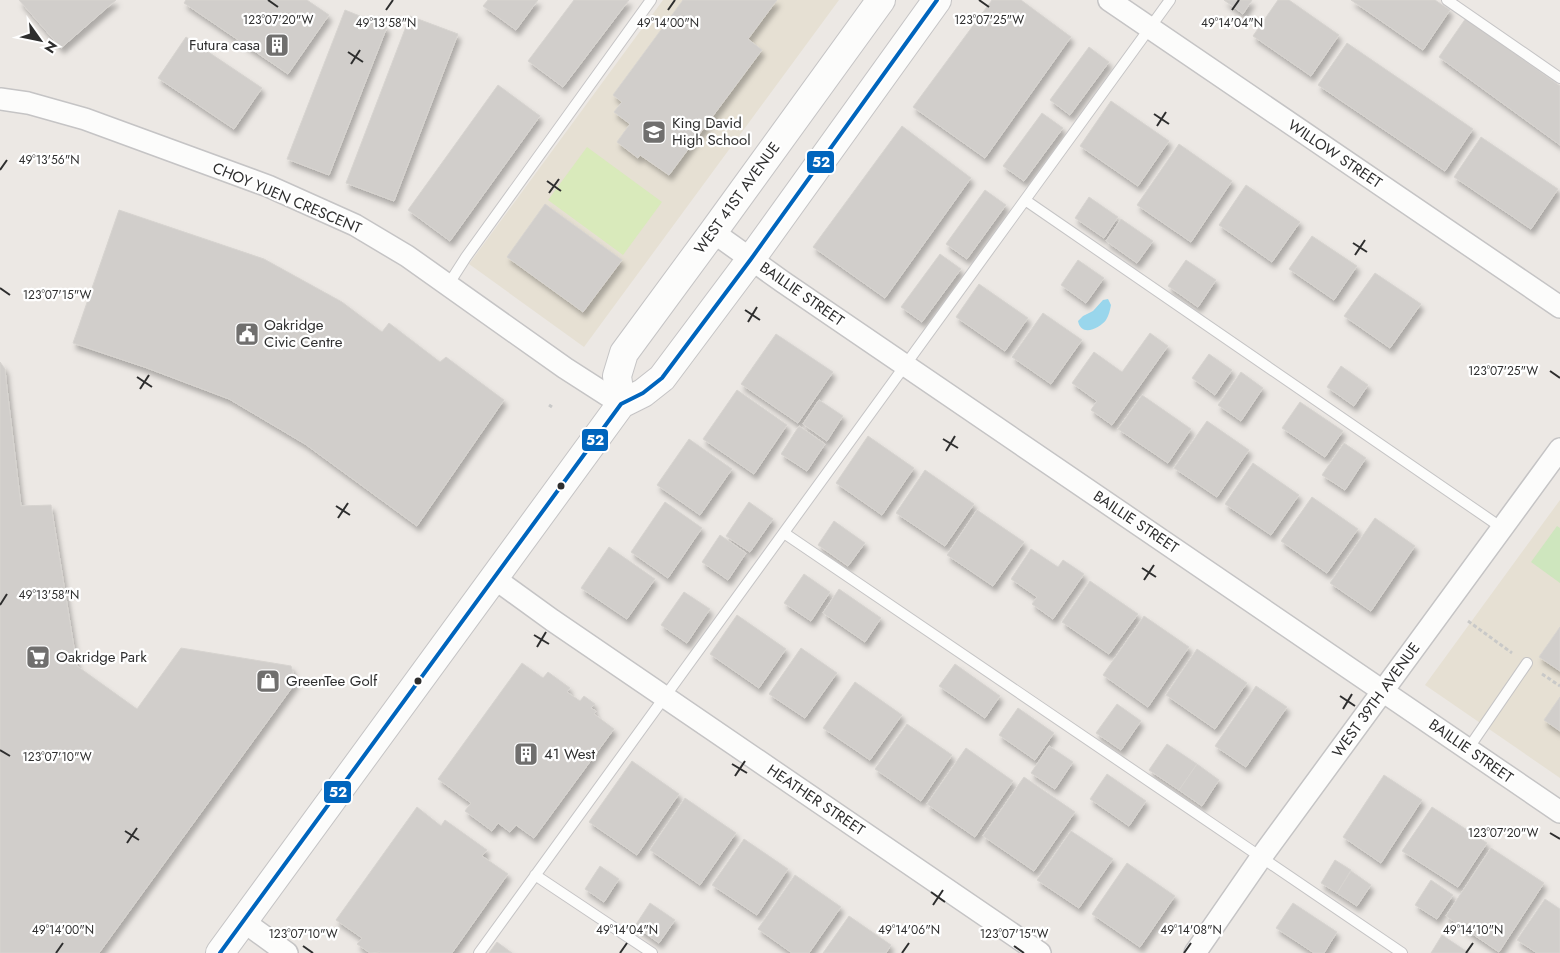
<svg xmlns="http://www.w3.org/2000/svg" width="1560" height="953" viewBox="0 0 1560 953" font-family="Jost,sans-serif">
  <defs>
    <filter id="shadow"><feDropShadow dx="3" dy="5.5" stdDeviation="2.5" flood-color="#0004"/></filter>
  </defs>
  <rect width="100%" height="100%" fill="#ece8e4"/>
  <path fill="#e6e0d3" d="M663 0H839L584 347 469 264Z
    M1560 500V778L1425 685Z"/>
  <path fill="#cee6be" d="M1557 526 1560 528V583L1531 562Z"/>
  <path fill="#d9eabb" d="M587 147 662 202 623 255 548 200Z"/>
  <path fill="#99d6ec" d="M1108 299 1111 305C1110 310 1109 315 1106 320 1099 329 1081 337 1078 321L1083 316 1093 311 1103 300Z"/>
  <path fill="#d1cecb" stroke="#d7d4d0" filter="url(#shadow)" d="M19 0H116L61 48Z
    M186 0H307L329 15 288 74 184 3Z
    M488 0H538L516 30 483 6Z
    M574 0H629L563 87 528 61Z
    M683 0H777L748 39 762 50 669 175 640 155 638 158 617 142 630 124 614 112 622 102 613 95Z
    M992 0H1021L1071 37 985 158 913 107Z
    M1224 0H1252L1243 14Z
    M1278 0H1289L1339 35 1311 76 1253 36Z
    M1351 0H1435L1450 10 1423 50Z
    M345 10 387 27 329 175 287 159Z
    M410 16 458 34 394 201 346 183Z
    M1466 18 1560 86V145L1439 57Z
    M186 37 262 88 234 129 158 78Z
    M1347 43 1473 129 1445 171 1318 85Z
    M1089 47 1109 62 1070 115 1050 100Z
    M498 85 540 116 450 241 408 210Z
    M1111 101 1169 141 1138 186 1080 146Z
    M1042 113 1063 128 1024 181 1003 166Z
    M902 126 971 178 885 298 813 247Z
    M1481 137 1558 189 1531 229 1454 177Z
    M1179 144 1232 181 1191 242 1137 205Z
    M1246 185 1300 222 1272 262 1219 225Z
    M985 190 1006 205 967 259 946 244Z
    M1089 197 1118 217 1104 238 1075 218Z
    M545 204 622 260 583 312 507 257Z
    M119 210 264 259 342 302 382 332 389 323 440 362 446 357 504 400 417 526 305 444 229 399 147 368 73 343Z
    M1121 219 1153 241 1137 263 1106 241Z
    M1312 236 1357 266 1334 300 1289 269Z
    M940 254 961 269 922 322 901 307Z
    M1078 260 1104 278 1086 303 1061 285Z
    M1186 260 1216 280 1198 307 1168 286Z
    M1375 273 1421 304 1390 348 1344 316Z
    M979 284 1028 318 1005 351 956 317Z
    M1043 313 1082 340 1051 384 1012 357Z
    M1150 333 1168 346 1112 425 1091 410 1097 401 1072 383 1094 352 1122 372Z
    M776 334 833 372 798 423 741 384Z
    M1209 354 1232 370 1215 395 1192 378Z
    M0 362 5 369 6 380 21 506 51 505 77 666 137 709 181 648 291 666 296 682 99 953H0Z
    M1341 366 1368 385 1354 406 1327 387Z
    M1241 372 1263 388 1241 421 1218 405Z
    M737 390 787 425 754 474 703 439Z
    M1142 395 1191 429 1168 463 1118 429Z
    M819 400 843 416 827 441 803 424Z
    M1300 402 1343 431 1325 457 1282 428Z
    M1207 421 1249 450 1217 497 1174 468Z
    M799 426 825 444 807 471 781 454Z
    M868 436 914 468 882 515 836 483Z
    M689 439 732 469 700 515 657 485Z
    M1344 443 1366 458 1345 490 1322 475Z
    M1253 463 1299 495 1271 535 1225 504Z
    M925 470 974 504 945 546 896 513Z
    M1312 497 1358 529 1327 573 1281 541Z
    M665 502 702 528 668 578 631 552Z
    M749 502 773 519 750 552 726 536Z
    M977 510 1024 542 993 586 947 555Z
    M1375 518 1415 546 1371 611 1330 583Z
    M834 521 865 543 848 566 818 545Z
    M720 535 746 553 728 580 702 562Z
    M609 547 655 579 627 619 581 588Z
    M1031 549 1058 567 1063 560 1084 574 1053 619 1032 604 1037 597 1011 579Z
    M804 574 830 592 811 621 784 603Z
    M1090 581 1138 614 1109 654 1062 622Z
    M839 589 881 618 865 642 823 613Z
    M684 592 710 609 687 643 661 625Z
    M737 615 786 649 759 688 710 654Z
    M1144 616 1189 647 1148 707 1103 675Z
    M1560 627V671L1539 657Z
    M801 648 837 673 805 718 769 694Z
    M1197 649 1247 683 1215 729 1166 695Z
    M522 663 543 678 548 672 570 688 567 692 580 701 584 696 595 704 591 708 596 711 594 714 614 729 534 838 516 825 510 832 498 823 492 831 465 811 471 803 438 779Z
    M955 664 1000 696 985 718 939 686Z
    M855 682 902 715 870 760 823 728Z
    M1256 686 1287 707 1246 767 1215 746Z
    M1560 697V731L1544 720Z
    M1117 704 1141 721 1121 750 1096 733Z
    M1018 708 1054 733 1035 760 999 735Z
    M907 724 952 755 921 801 875 769Z
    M1167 744 1197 764 1179 790 1149 770Z
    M1049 746 1073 762 1055 789 1031 773Z
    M966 748 1013 781 975 837 927 804Z
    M632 761 679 794 637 855 589 822Z
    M1197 764 1219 780 1202 806 1179 790Z
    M1107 774 1146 801 1129 826 1090 799Z
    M1384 775 1422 800 1381 863 1343 837Z
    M1024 777 1075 812 1034 871 983 836Z
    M685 798 736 833 700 885 650 850Z
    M417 807 441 826 445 820 487 850 482 856 508 874 452 953H382L380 952 370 953 357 944 362 938 336 920Z
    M1432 807 1487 843 1458 887 1402 851Z
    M1071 831 1113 859 1079 908 1037 880Z
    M744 839 788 869 757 915 712 885Z
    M1491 848 1544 883 1499 952 1446 916Z
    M1335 860 1351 870 1337 893 1321 883Z
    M1127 863 1175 896 1140 947 1092 914Z
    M600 866 619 879 604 902 585 889Z
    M1351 871 1371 885 1357 906 1337 893Z
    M795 875 841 907 809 953H792L758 929Z
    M1431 880 1453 895 1437 919 1415 905Z
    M1545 899 1560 909V953H1537L1517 940Z
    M650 903 675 920 659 943 635 926Z
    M1293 903 1337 932 1324 953H1314L1276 928Z
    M849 916 891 945 886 953H823Z
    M1442 935 1469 953H1431Z
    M497 942 512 953H489Z"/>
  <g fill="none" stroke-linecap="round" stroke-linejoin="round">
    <g stroke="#c5c4c5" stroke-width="12">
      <path id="lane" d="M1447 0 1560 78
        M1025 200 1502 528
        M448 285 466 257 651 0
        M784 533 1402 953
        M1468 749 1527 663
        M535 875 652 953
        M479 953 1170 0"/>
    </g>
    <g stroke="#c5c4c5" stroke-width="24">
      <path id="street" d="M1109 0 1560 307
        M0 99 28 103 85 119 268 186 355 225 407 256 565 368 621 404
        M713 232 783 282 1560 812
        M494 578 552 620 1040 953
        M243 921 287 953
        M1195 953 1262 856 1560 449"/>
    </g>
    <g stroke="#c5c4c5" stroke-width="30">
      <path id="secondary" d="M621 404 617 376 624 353 713 232 881 0
        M220 953 621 404 643 393 662 378 751 259 937 0"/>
    </g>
    <path stroke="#c9c9c8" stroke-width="3" stroke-dasharray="4 2.5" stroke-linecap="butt" d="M549 405 552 407
      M1468 621 1512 653
      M1542 674 1560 686"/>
    <use href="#lane" stroke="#fcfcfb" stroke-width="10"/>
    <use href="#street" stroke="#fcfcfb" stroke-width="21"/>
    <use href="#secondary" stroke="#fcfcfb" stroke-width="28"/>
    <g stroke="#fff" stroke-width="8">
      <path id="bus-1" d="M220 953 621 404 643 393 662 378 751 259 937 0"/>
    </g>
    <use href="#bus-1" stroke="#0065bd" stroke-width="4"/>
  </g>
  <path fill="none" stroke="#2e2e2e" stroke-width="2" d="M268 0 278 7M979 0 989 7M386 10 393 0M668 10 675 0M1232 10 1239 0M348 52 363 62M351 64 360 50M1154 114 1169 124M1157 126 1166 112M0 170 7 160M547 181 561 191M549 193 559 179M1353 243 1367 252M1355 255 1365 240M0 288 10 295M745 310 760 320M748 322 757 307M1550 371 1560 378M137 377 152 387M140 389 149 375M943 439 958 448M946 451 955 436M336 506 350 515M338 518 348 503M1142 568 1156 577M1144 580 1154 565M0 605 7 594M534 635 549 644M537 647 546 632M1340 696 1355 706M1343 709 1352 694M0 750 10 756M732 764 747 773M735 776 745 761M125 831 139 840M1550 833 1560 839M127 843 137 828M931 892 945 902M933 905 943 890M303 946 313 953M1014 946 1024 953M56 953 63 943M620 953 627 943M902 953 909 943M1184 953 1191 943M1466 953 1473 943"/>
  <defs>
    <g id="building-square" transform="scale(1.25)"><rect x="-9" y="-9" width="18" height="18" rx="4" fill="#706f6e" stroke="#fff"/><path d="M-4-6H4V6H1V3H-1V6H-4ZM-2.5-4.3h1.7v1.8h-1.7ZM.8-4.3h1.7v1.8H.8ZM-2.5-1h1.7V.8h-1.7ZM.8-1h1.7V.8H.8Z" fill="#fff"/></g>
    <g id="school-square" transform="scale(1.25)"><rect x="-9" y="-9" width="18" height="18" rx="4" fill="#706f6e" stroke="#fff"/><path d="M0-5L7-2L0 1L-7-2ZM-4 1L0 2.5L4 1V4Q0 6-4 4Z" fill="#fff"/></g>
    <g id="civic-square" transform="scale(1.25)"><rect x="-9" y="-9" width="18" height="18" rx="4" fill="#706f6e" stroke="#fff"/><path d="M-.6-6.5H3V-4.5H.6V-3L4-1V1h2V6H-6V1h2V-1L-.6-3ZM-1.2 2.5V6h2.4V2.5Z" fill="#fff"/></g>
    <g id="supermarket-square" transform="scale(1.25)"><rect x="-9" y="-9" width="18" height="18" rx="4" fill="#706f6e" stroke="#fff"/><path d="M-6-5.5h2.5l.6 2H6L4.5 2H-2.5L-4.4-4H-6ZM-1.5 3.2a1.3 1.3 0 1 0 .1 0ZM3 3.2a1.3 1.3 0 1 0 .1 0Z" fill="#fff"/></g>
    <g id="shop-square" transform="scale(1.25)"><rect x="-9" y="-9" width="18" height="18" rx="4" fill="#706f6e" stroke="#fff"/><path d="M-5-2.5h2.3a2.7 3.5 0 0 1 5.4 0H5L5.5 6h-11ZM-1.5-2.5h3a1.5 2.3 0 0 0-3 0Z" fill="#fff"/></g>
  </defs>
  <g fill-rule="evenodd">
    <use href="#building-square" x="277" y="45"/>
    <use href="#school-square" x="654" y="132"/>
    <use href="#civic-square" x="247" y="334"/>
    <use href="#supermarket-square" x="38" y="657"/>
    <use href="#shop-square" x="268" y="681"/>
    <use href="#building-square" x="526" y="754"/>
  </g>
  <g fill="#2e2e2e" stroke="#fff" stroke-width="2">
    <circle cx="561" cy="486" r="4.5"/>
    <circle cx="418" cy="681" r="4.5"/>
  </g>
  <g text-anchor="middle" stroke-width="4.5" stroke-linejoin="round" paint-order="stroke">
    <g font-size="15" fill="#2e2e2e" stroke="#fff" text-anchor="start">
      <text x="260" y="50" text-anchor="end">Futura casa</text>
      <text x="672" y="128">King David<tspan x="672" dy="17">High School</tspan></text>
      <text x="264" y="330">Oakridge<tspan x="264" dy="17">Civic Centre</tspan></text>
      <text x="56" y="662">Oakridge Park</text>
      <text x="286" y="686">GreenTee Golf</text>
      <text x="544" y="759">41 West</text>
    </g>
    <g font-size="15" fill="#2e2e2e" stroke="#fff">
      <text transform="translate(1335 154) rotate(34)" y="5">WILLOW STREET</text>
      <text transform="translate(287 198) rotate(23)" y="5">CHOY YUEN CRESCENT</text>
      <text transform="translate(737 198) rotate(-54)" y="5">WEST 41ST AVENUE</text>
      <text transform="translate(802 294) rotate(35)" y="5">BAILLIE STREET</text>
      <text transform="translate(1136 522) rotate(34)" y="5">BAILLIE STREET</text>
      <text transform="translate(1376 700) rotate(-54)" y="5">WEST 39TH AVENUE</text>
      <text transform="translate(1471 751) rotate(35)" y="5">BAILLIE STREET</text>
      <text transform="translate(816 800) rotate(34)" y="5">HEATHER STREET</text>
    </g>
  </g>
  <g font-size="12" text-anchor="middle" fill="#2e2e2e" stroke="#fff" stroke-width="4.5" stroke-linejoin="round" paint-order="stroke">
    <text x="989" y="24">123°07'25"W</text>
    <text x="278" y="24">123°07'20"W</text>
    <text x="386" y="27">49°13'58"N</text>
    <text x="668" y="27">49°14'00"N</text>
    <text x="1232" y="27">49°14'04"N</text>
    <text x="49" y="164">49°13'56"N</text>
    <text x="57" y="299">123°07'15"W</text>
    <text x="1503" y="375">123°07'25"W</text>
    <text x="49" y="599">49°13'58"N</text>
    <text x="57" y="761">123°07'10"W</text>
    <text x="1503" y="837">123°07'20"W</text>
    <text x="63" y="934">49°14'00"N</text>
    <text x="627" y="934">49°14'04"N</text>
    <text x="909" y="934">49°14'06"N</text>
    <text x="1191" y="934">49°14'08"N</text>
    <text x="1473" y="934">49°14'10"N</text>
    <text x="303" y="938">123°07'10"W</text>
    <text x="1014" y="938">123°07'15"W</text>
  </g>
  <g stroke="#fff" stroke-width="2">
    <rect x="806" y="150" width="29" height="24" rx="5" fill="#0065bd"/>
    <rect x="581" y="428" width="28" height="24" rx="5" fill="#0065bd"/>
    <rect x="323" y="780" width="29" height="24" rx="5" fill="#0065bd"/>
  </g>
  <g font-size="14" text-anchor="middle" font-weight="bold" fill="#fff">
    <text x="821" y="167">52</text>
    <text x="595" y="445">52</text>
    <text x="338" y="797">52</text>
  </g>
  <g transform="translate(40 40) rotate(123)" stroke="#ffffff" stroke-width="4" paint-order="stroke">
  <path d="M0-4L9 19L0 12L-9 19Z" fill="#2e2e2e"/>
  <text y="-8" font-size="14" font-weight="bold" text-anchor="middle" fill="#2e2e2e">N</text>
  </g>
</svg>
